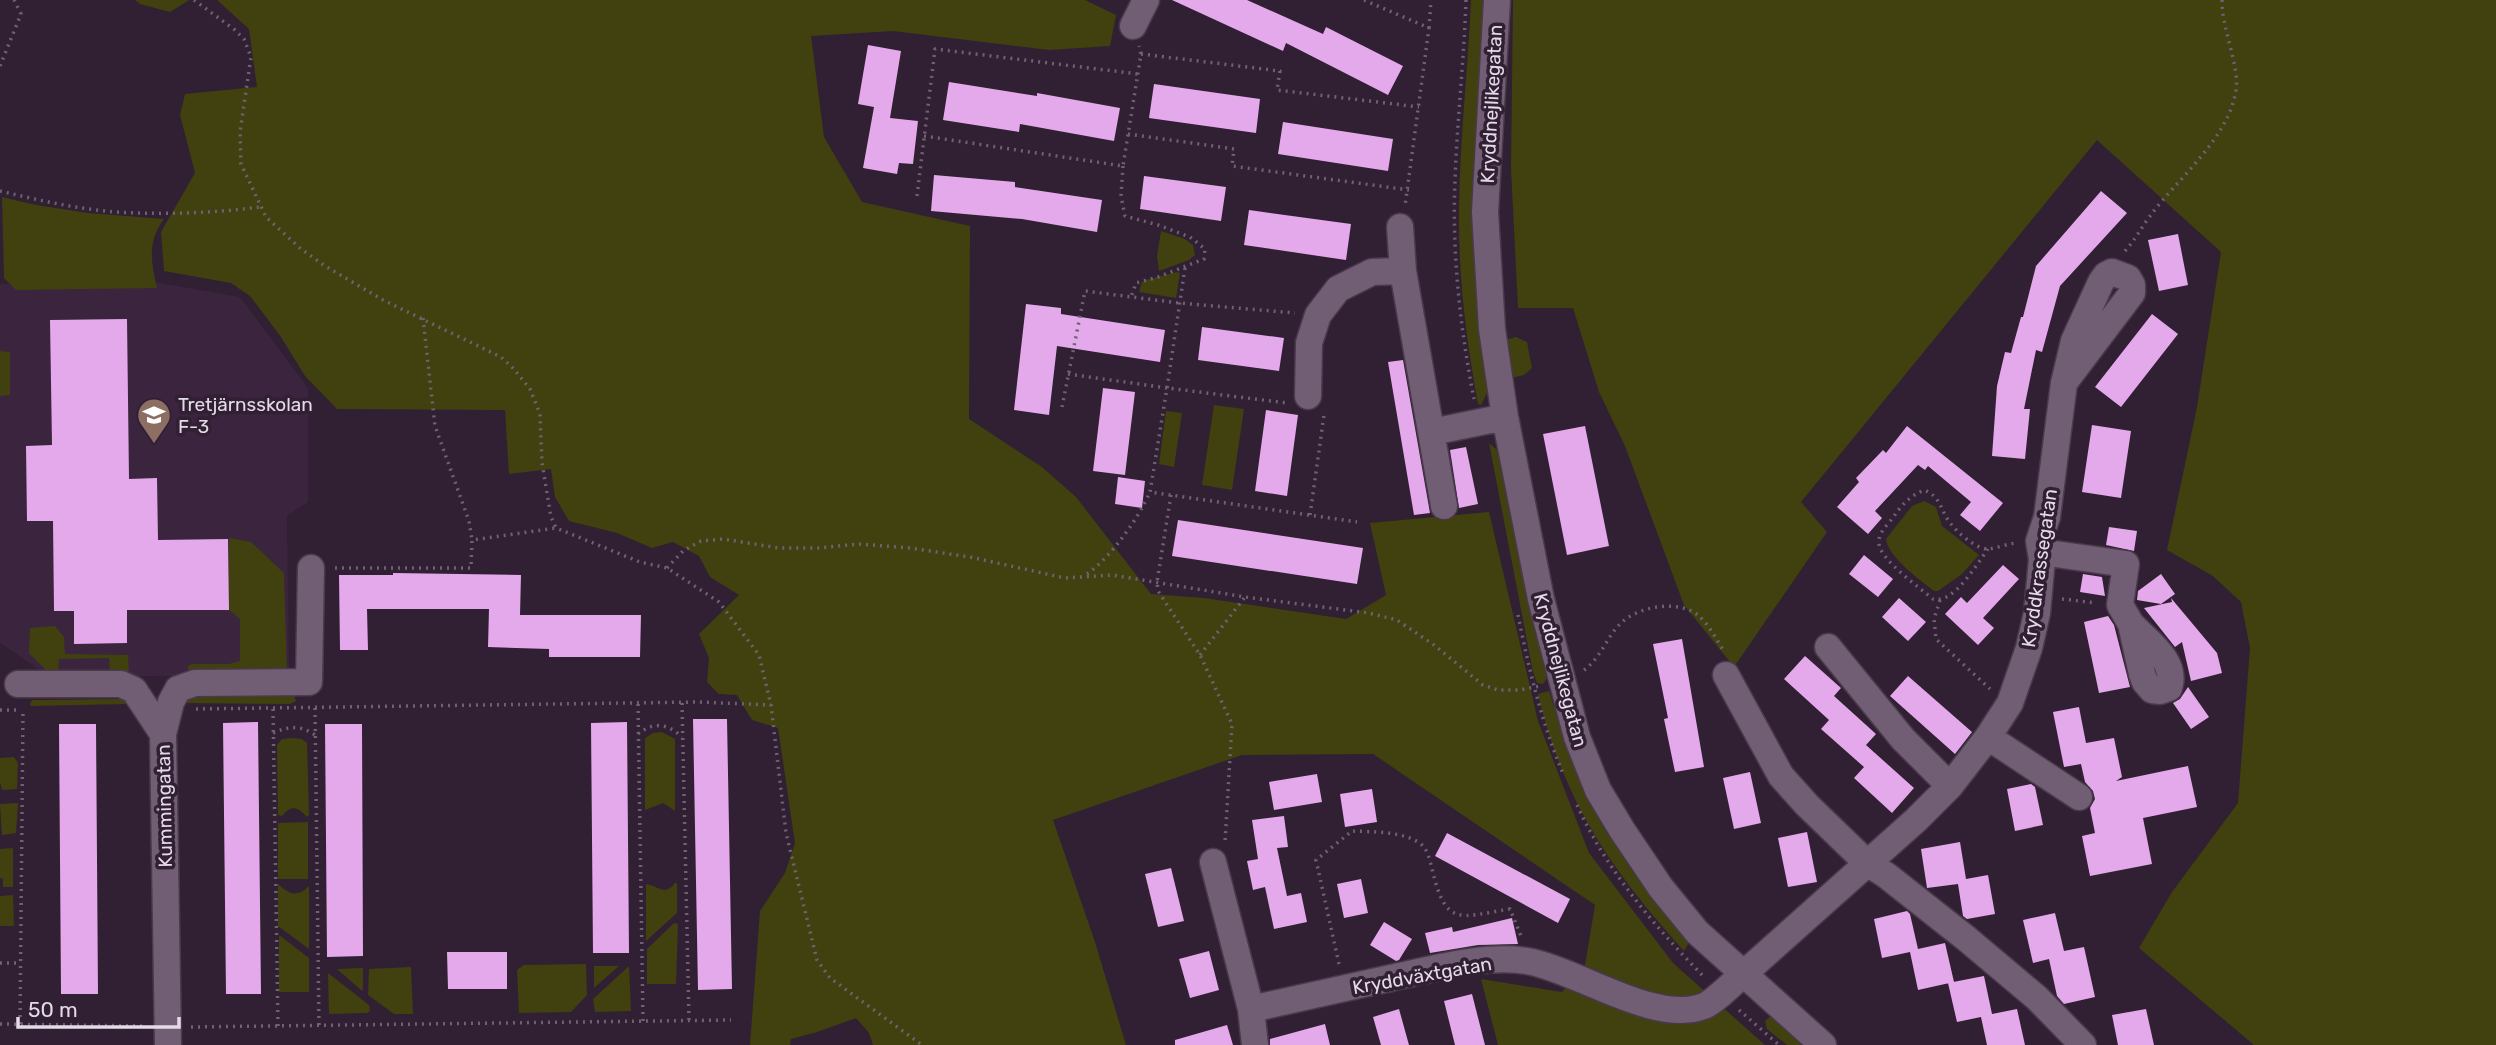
<svg xmlns="http://www.w3.org/2000/svg" width="2496" height="1045" viewBox="0 0 2496 1045" font-family="Rubik,sans-serif">
  <rect width="100%" height="100%" fill="#311f33"/>
  <path fill="#3b243e" d="M143 280 240 297 308 388V502L287 516 289 676H48L0 643V284Z"/>
  <path fill="#40410e" d="M135 0H189L170 12 140 4Z
    M217 0H1085L1116 15 1110 46 1049 50 893 31 811 36 824 137 862 202 970 226 969 419 1042 467 1076 497 1151 594 1204 598 1346 619 1386 595 1370 523 1489 512 1538 721 1589 853 1673 963 1765 1045H1498L1481 979 1562 992 1585 965 1595 905 1373 754 1242 755 1053 820 1095 942 1126 1045H873L869 1033 856 1018 817 1032 791 1039 790 1045H750L760 911 785 873 795 843 778 728 752 720 737 695 719 694 707 682 709 658 699 634 739 595 710 577 699 556 673 542 652 548 617 533 569 521 555 497 551 469 509 474 505 410 337 409 305 376 281 337 250 296 231 283 164 271 161 232 195 173 180 115 185 94 257 87 249 29Z
    M1471 0H1489V389L1481 405 1478 404C1466 339 1458 274 1459 208 1460 138 1468 69 1471 0Z
    M1513 0H2496V1045H2254L2139 948 2172 892 2238 803 2250 648 2241 602 2213 576 2167 550 2197 407 2221 252 2097 140 1801 502 1827 532 1734 667 1684 605 1625 446 1599 392 1573 308H1518L1511 169Z
    M2 197 36 205 88 213 164 219C147 242 151 262 157 288L16 290 4 278Z
    M1161 231 1185 239 1193 245 1195 255 1189 260 1159 271 1157 256Z
    M1177 272 1180 273 1176 298 1139 292 1142 282 1146 280Z
    M1516 337 1527 342 1532 368 1524 375 1511 378 1505 340Z
    M0 351 10 352V395L0 396Z
    M1214 405 1244 409 1232 490 1202 485Z
    M1166 411 1182 413 1174 467 1159 464Z
    M1489 443 1502 454 1547 678 1543 684 1537 683 1533 672Z
    M1924 501 1936 507 1942 526 1979 555 1962 574 1938 591H1934C1920 580 1888 557 1886 539L1912 506Z
    M229 538 251 542 284 573 287 672 193 675 188 669V666L192 664H229L240 661V619L229 610Z
    M55 626 64 637 65 654 128 655 129 674H110L109 658 59 659 58 675H51L29 653 30 628Z
    M1549 691C1566 745 1587 800 1617 848 1639 881 1665 911 1690 941L1684 951C1612 871 1563 801 1538 694Z
    M294 695 296 701 290 704 185 703 190 696Z
    M128 699V704L31 706 30 704 32 700Z
    M662 732 675 739V811L663 803 645 810V738L653 733Z
    M292 738 302 739 307 743 309 815 307 817C297 806 291 805 282 816L278 815 277 745 282 739Z
    M14 757 18 763 17 789 2 790 0 782V758Z
    M18 803 16 833 2 835 0 804Z
    M308 822V879H278V823Z
    M13 848V887H3V879L0 878V849Z
    M675 883H677V913L646 941V884C656 885 665 897 675 883Z
    M278 884C289 894 297 898 309 886V949L278 926Z
    M13 895 14 926H0V896Z
    M674 923 678 924 676 984H647V949Z
    M279 935 309 958V992H279Z
    M586 964 587 995 571 1012 519 1013 517 970 524 965Z
    M594 966H619L594 988Z
    M629 966 631 1011 595 1012 593 999Z
    M411 967 413 1014H394L368 995 369 969Z
    M363 968V990H361L337 969Z
    M328 973 369 1005 370 1011 367 1013 329 1014Z
    M1772 1015 1806 1045H1787L1767 1029 1765 1021Z"/>
  <path fill="#e4a9eb" d="M1172 0H1247L1323 34 1326 27 1403 66 1388 95 1286 43 1283 51Z
    M868 45 901 51 890 118 918 121 913 164 899 163 897 174 863 168 874 107 858 104Z
    M949 82 1037 96V93L1120 108 1114 141 1020 124 1019 132 943 120Z
    M1154 84 1260 99 1256 133 1149 118Z
    M1283 122 1393 139 1388 171 1278 154Z
    M934 175 1015 182V187L1102 200 1097 232 1022 219 931 211Z
    M1144 176 1226 187 1221 221 1140 209Z
    M2101 191 2127 213 2060 286 2042 352 2036 350 2024 409H2030L2025 459 1992 456 1997 386 2005 352 2011 353 2021 317H2023L2036 266Z
    M1249 210 1351 224 1346 260 1244 245Z
    M2178 234 2188 285 2159 291 2148 240Z
    M1026 304 1061 308V314L1165 330 1160 362 1057 346 1049 415 1014 410Z
    M2152 314 2178 334 2121 407 2095 387Z
    M127 319 129 479 157 478 158 540 228 539 229 610H127V643L74 644V611H54L53 521H27L26 446 52 445 50 320Z
    M1202 327 1284 338 1279 371 1198 360Z
    M1403 360 1430 513 1414 515 1388 362Z
    M1103 388 1135 392 1125 475 1093 471Z
    M1266 410 1298 415 1287 496 1255 491Z
    M2092 425 2131 431 2121 498 2082 492Z
    M1585 426 1609 546 1567 555 1543 434Z
    M1907 426 2003 503 1980 531 1960 515 1971 502 1928 466 1925 470 1918 465 1875 511 1882 518 1868 534 1837 507 1859 482 1856 478 1883 450 1886 453Z
    M1466 447 1478 504 1459 508 1450 450Z
    M1118 477 1145 481 1142 508 1115 504Z
    M1178 520 1363 548 1357 584 1172 556Z
    M2109 527 2137 531 2134 551 2106 545Z
    M1864 555 1893 579 1878 597 1849 574Z
    M2003 565 2019 579 1983 618 1994 628 1978 645 1945 614 1961 597 1967 603Z
    M393 573 521 575 520 615H641L640 657H549V649L488 647 489 609H367L368 650H340L339 575H393Z
    M2083 574 2102 577 2105 596 2080 592Z
    M2161 574 2175 594 2161 604 2137 600 2138 591Z
    M1899 598 1926 622 1908 641 1882 617Z
    M2171 598 2217 653 2222 673 2191 681 2182 642 2175 647 2144 608 2172 602Z
    M2108 616 2114 625 2130 687 2099 693 2084 622Z
    M1682 639 1704 767 1675 772 1664 719 1668 718 1653 644Z
    M1805 656 1841 688 1834 696 1876 734 1866 745 1914 788 1892 813 1854 778 1864 767 1821 729 1829 720 1784 679Z
    M1908 676 1972 732 1955 754 1890 696Z
    M2188 687 2209 717 2191 729 2173 703 2180 699Z
    M2079 707 2086 743 2114 738 2122 777 2116 781 2188 766 2197 807 2143 818 2152 864 2090 876 2082 836 2095 833 2090 808 2095 799 2093 791 2085 782 2081 764 2064 767 2053 712Z
    M693 719H727L732 989 698 990Z
    M258 722 261 994H226L223 723Z
    M627 722 629 953H593L591 723Z
    M59 724H96L98 994H61Z
    M325 724H362L363 956 327 957Z
    M1750 772 1761 823 1734 829 1723 778Z
    M1317 774 1322 802 1274 810 1269 782Z
    M2031 784 2035 787 2043 825 2015 831 2007 789Z
    M1372 789 1377 822 1345 827 1340 794Z
    M1284 816 1288 847 1277 848 1287 896 1301 893 1307 922 1274 929 1265 887 1253 890 1247 861 1258 859 1252 820Z
    M1807 832 1817 882 1788 887 1778 838Z
    M1447 833 1570 899 1558 923 1435 856Z
    M1960 842 1966 879 1988 875 1995 914 1967 919 1963 916 1958 884 1927 888 1921 849Z
    M1171 868 1184 921 1158 927 1145 874Z
    M1361 879 1368 913 1344 918 1337 884Z
    M1907 911 1910 914 1918 949 1945 943 1954 982 1918 990 1910 952 1882 958 1874 919Z
    M2055 913 2064 951 2084 947 2095 997 2064 1004 2057 996 2049 959 2033 963 2023 920Z
    M1512 918 1518 944 1478 945 1430 953 1425 933 1452 927 1453 932Z
    M1384 922 1412 939 1399 960 1396 961 1370 945Z
    M1209 951 1219 990 1190 998 1179 959Z
    M447 952H507V989H448Z
    M1984 976 1992 1014 2017 1009 2025 1045H1987L1981 1017 1957 1022 1948 983Z
    M1472 994 1485 1045H1455L1444 1001Z
    M1399 1009 1409 1045H1381L1373 1017Z
    M2146 1009 2154 1045H2118L2112 1015Z
    M1325 1024 1330 1045H1270V1039Z
    M1227 1025 1233 1045H1175V1040Z"/>
  <g fill="none" stroke-linecap="round" stroke-linejoin="round">
    <g stroke="#493a4b" stroke-width="29">
      <path id="minor" d="M1497 0 1485 212 1492 329 1505 417 1541 599 1577 737 1598 790 1622 830 1661 888 1697 932 1823 1045
        M1133 26 1146 0
        M1400 227 1403 271 1444 506
        M1308 396 1309 343 1318 315 1338 289 1372 272 1403 271
        M1432 432 1505 417
        M2041 552 2126 564 2120 605 2131 624 2142 674 2145 682 2152 690 2160 691 2169 688C2178 661 2147 641 2131 624
        M1828 647 1903 739 1950 786
        M1726 675 1781 776 1807 805 1867 863 1886 875 1967 939 2037 998 2083 1045
        M18 684H121L134 690 163 734
        M1988 737 2079 797
        M1213 862 1251 1009
        M168 1045 163 734 171 702 178 689 195 683 309 682 311 568
        M1255 1045 1251 1009C1297 999 1344 988 1391 978 1433 969 1489 953 1532 962 1580 972 1656 1025 1704 1006 1710 1004 1716 998 1721 994L1916 820 1950 786 1988 737 2010 703 2029 648 2037 613 2042 559 2039 541 2047 517 2064 383 2132 293V285L2128 278 2112 272 2106 275 2101 282 2074 341 2064 383"/>
    </g>
    <path stroke="#706172" stroke-width="3.5" stroke-dasharray="2 5" stroke-linecap="butt" d="M194 0 235 30 244 39 251 57 240 132 241 164 266 217 301 249 325 266 383 300 501 357 514 369 530 389 540 414 542 463 551 517 556 528 640 562 667 568 687 581 719 602 759 655 771 705 786 833 817 960 830 978 922 1045
      M1364 0 1429 28 1405 206
      M1466 0C1464 61 1457 121 1455 181 1452 254 1460 327 1474 399
      M1429 28 1431 0
      M1141 54 1280 71 1277 90 1419 107
      M0 66 21 14 14 0
      M1128 134 1234 149 1232 166 1409 190
      M924 136 1123 166 1141 54 1139 46
      M1123 166 1121 196 1125 216 1158 225 1190 237 1205 249 1204 259 1158 277 1136 283 1131 297
      M0 191C38 200 77 209 116 212 165 215 213 213 261 207
      M917 196 935 49 1138 74
      M2125 251C2135 240 2141 228 2150 216 2178 178 2229 138 2236 90 2240 67 2221 26 2222 0
      M1185 268 1167 388 1287 403
      M423 318 435 426 469 521 472 540
      M1068 374 1167 388 1150 492 1357 522
      M1062 407 1085 291 1179 303 1295 313
      M1171 495 1157 582 1158 591 1200 655 1232 724 1225 842
      M1310 515 1324 415
      M1988 549C1976 565 1954 604 1933 599 1920 588 1879 559 1879 543 1878 534 1886 526 1892 519 1901 506 1908 497 1924 490 1942 497 1940 511 1951 524 1958 533 1976 549 1988 549 1997 548 2007 544 2016 543
      M335 568H471L472 540 556 528
      M667 568 683 551 701 541 723 539 779 548H818L859 544 910 548 970 557 1065 578 1112 575 1245 597 1369 613 1397 620 1434 645 1483 685 1498 690H1519L1541 686
      M1087 574C1111 557 1138 519 1150 492
      M2062 599 2096 603
      M1940 600 1934 619 1936 639 1990 689
      M1518 615C1529 670 1542 724 1564 776
      M1200 655 1245 597
      M1584 670C1601 658 1607 636 1621 623 1639 606 1679 599 1699 616 1708 624 1718 641 1724 652
      M682 703 689 1021
      M638 704 643 1022
      M315 708 319 1026
      M196 709 698 702 771 705
      M273 709 278 1026
      M0 710H20
      M273 733C289 726 301 725 315 735
      M638 734C654 721 668 724 682 737
      M1577 805C1606 870 1656 928 1705 978
      M0 963H21
      M1339 964 1316 860 1352 831C1373 832 1403 831 1421 844 1428 850 1430 861 1432 869 1446 928 1459 917 1510 909L1521 936
      M1739 1010 1779 1045
      M0 1024 145 1026
      M20 1024 23 710
      M191 1027 731 1020"/>
    <use href="#minor" stroke="#715d74" stroke-width="26"/>
  </g>
  <defs>
    <g id="school-pin" transform="scale(1.75)"><path d="M0 17L-7.5 6A9.5 9.5 0 1 1 7.5 6Z" fill="#8d6e63" stroke="#311f33"/><path d="M0-5L7-2L0 1L-7-2ZM-4 1L0 2.5L4 1V4Q0 6-4 4Z" fill="#fff"/></g>
  </defs>
  <g fill-rule="evenodd">
    <use href="#school-pin" x="154" y="415"/>
  </g>
  <g text-anchor="middle" stroke-width="7" stroke-linejoin="round" paint-order="stroke">
    <g font-size="19" fill="#e5dae7" stroke="#311f33">
      <text transform="translate(1491 104) rotate(-87)" y="7">Kryddnejlikegatan</text>
      <text transform="translate(2039 568) rotate(-82)" y="7">Kryddkrassegatan</text>
      <text transform="translate(1561 670) rotate(75)" y="7">Kryddnejlikegatan</text>
      <text transform="translate(164 806) rotate(-91)" y="7">Kummingatan</text>
      <text transform="translate(1422 975) rotate(-10)" y="7">Kryddväxtgatan</text>
    </g>
    <g font-size="19" fill="#e5dae7" stroke="#311f33" text-anchor="start">
      <text x="178" y="411">Tretjärnsskolan<tspan x="178" dy="22">F-3</tspan></text>
    </g>
  </g>
  <path d="M18 1017v10h161v-10" fill="none" stroke="#e5dae7" stroke-width="3.5"/>
  <text x="28" y="1017" font-size="21" fill="#e5dae7" stroke="#311f33" stroke-width="5" paint-order="stroke">50 m</text>
</svg>
